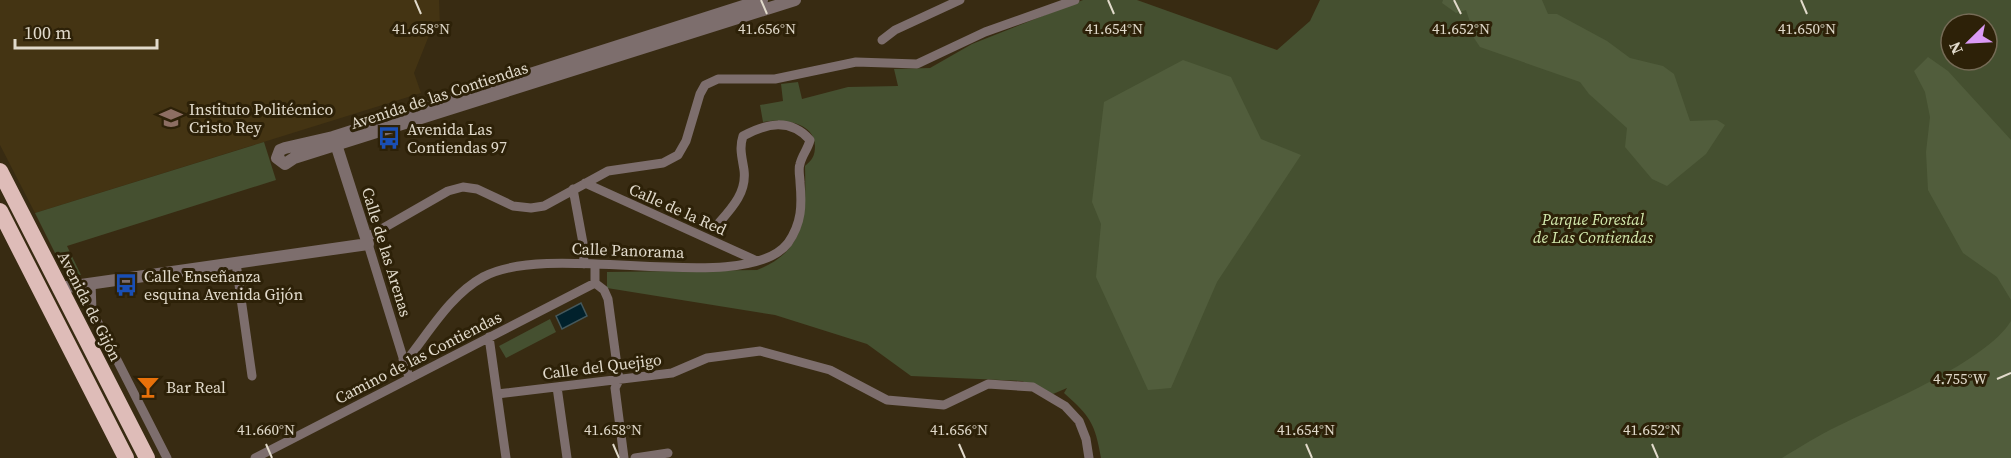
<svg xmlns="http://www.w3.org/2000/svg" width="2011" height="458" viewBox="0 0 2011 458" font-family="'Source Serif 4',serif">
  <rect width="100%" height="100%" fill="#382b12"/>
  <path fill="#443413" d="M0 0H439L440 28H432L414 73 421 93 35 213 0 145Z"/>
  <path fill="#455030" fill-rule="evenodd" d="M1083 0H1137L1277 50 1310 21 1320 0H2011V458H1101C1095 423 1090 416 1064 393L1067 388 1053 394 1022 381 911 376 867 344 775 315 607 288V272L757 270C807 251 806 212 805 166 812 160 815 156 815 146 815 122 782 118 763 122L760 105 783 101 781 84 798 82 802 99 848 87 898 86 894 69 930 68 972 44ZM1951 24H1987V60H1951Z
    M264 142 276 180 67 246 81 275 68 276 65 273 35 213Z
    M550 319 556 332 506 358 499 346Z"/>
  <path fill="#515d3c" d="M1443 0H1542L1548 14H1557L1607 41 1630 58 1663 66 1674 74 1690 121 1717 120 1725 125 1706 154 1667 186 1652 179 1625 147 1627 128 1589 94 1580 82 1480 47 1466 26 1470 22 1466 10 1456 13 1442 3Z
    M1928 57 1948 71 2011 140V300L1997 277 1963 253 1928 190 1926 152 1930 117 1925 92 1914 71Z
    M1183 60 1231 77 1261 139 1301 155 1217 282 1171 388 1148 390 1096 277 1101 224 1092 202 1104 102Z
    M2011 321V458H1782C1800 447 1819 435 1838 426 1883 404 1986 362 2011 321Z"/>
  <path fill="#01212c" stroke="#44585c" stroke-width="1.5" d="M581 303 587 316 562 329 556 316Z"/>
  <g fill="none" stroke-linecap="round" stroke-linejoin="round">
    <path stroke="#7d6e6d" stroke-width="9" d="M882 40 895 30 960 0
      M585 183 757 261
      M573 189 583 243 584 264
      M366 238 448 191 463 187 477 189 513 206 531 208 544 206 608 171 663 163 678 155 686 141 700 94 705 85 718 79H775L856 62 917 64 985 32 1075 0
      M368 244 409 377
      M236 263 252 376
      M595 265V283L604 290 608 299 619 380 615 388 624 458
      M91 283 92 311 167 458
      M489 337 506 458
      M403 359 410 356C431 329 452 294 483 277 552 239 745 298 788 243 802 223 802 205 800 182 800 177 798 169 800 164 802 155 808 149 810 140 790 118 767 123 743 136 739 148 742 157 744 170 747 193 731 209 717 225
      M557 387 567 458
      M497 394 672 373 707 358 760 351 830 370 887 400 944 405 988 384 1033 387 1065 406 1079 421 1086 439 1089 458
      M255 458 595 283
      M635 458 668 453"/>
    <path stroke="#7d6e6d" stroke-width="12" d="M762 0 333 137 285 148 280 150 277 158 285 164 294 158 795 0
      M60 288 368 244 334 138"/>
    <path stroke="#debcb8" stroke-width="16" d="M0 171 147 458
      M0 211 126 458"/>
  </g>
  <path fill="none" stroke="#e1dacb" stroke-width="2" d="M415 0 421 14M761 0 767 14M1108 0 1114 14M1454 0 1461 14M1801 0 1807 14M1997 379 2011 373M266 444 272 458M613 444 619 458M959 444 965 458M1306 444 1312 458M1652 444 1658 458"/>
  <defs>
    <g id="school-bare" transform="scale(1.8)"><path d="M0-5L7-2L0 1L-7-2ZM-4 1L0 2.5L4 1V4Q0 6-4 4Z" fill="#8d6e63" stroke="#2d2108" stroke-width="2.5" paint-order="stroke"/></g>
    <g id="bus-bare" transform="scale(1.8)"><path d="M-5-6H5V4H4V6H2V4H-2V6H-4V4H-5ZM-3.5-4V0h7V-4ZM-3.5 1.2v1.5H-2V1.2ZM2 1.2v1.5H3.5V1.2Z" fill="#1a4fb4" stroke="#2d2108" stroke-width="2.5" paint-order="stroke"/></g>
    <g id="bar-bare" transform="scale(1.8)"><path d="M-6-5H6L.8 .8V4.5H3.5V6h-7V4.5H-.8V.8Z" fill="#e8710a" stroke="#2d2108" stroke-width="2.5" paint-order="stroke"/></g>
  </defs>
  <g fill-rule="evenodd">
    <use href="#school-bare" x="171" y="118"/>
    <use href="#bus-bare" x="389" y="138"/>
    <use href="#bus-bare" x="126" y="285"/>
    <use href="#bar-bare" x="148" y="387"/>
  </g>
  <g text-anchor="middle" stroke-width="6" stroke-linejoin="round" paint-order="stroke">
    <g font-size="16" fill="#e1dacb" stroke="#2d2108">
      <text transform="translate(439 95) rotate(-18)" y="6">Avenida de las Contiendas</text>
      <text transform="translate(678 209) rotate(24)" y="6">Calle de la Red</text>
      <text transform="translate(628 250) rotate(2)" y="6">Calle Panorama</text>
      <text transform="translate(387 252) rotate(73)" y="6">Calle de las Arenas</text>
      <text transform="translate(90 306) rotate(63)" y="6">Avenida de Gijón</text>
      <text transform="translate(418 357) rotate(-27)" y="6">Camino de las Contiendas</text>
      <text transform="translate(602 366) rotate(-7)" y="6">Calle del Quejigo</text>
    </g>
    <g font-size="16" fill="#e1dacb" stroke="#2d2108" text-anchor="start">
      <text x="189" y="115">Instituto Politécnico<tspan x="189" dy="18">Cristo Rey</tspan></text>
      <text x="407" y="135">Avenida Las<tspan x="407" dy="18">Contiendas 97</tspan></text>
      <text x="144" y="282">Calle Enseñanza<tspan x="144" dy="18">esquina Avenida Gijón</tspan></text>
      <text x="166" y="393">Bar Real</text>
    </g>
    <g font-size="16" font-style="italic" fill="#d3e9ad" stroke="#2d2108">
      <text x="1593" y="225">Parque Forestal<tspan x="1593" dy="18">de Las Contiendas</tspan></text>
    </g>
  </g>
  <g font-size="15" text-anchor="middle" fill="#e1dacb" stroke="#2d2108" stroke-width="6" stroke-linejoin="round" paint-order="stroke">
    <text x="421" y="34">41.658°N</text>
    <text x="767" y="34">41.656°N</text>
    <text x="1461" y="34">41.652°N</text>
    <text x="1114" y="34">41.654°N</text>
    <text x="1807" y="34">41.650°N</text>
    <text x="1960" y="384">4.755°W</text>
    <text x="266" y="435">41.660°N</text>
    <text x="613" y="435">41.658°N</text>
    <text x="959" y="435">41.656°N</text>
    <text x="1306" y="435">41.654°N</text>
    <text x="1652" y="435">41.652°N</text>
  </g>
  <g transform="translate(1969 42) rotate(246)"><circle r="28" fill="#2d2108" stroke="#756b56" stroke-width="1.5"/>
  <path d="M0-4.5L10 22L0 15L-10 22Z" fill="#db9af6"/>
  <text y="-9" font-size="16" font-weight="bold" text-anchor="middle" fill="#e1dacb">N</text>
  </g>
  <path d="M15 39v9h142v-9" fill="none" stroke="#e1dacb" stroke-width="3"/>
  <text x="24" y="39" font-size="18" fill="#e1dacb" stroke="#2d2108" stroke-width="4.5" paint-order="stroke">100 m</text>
</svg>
